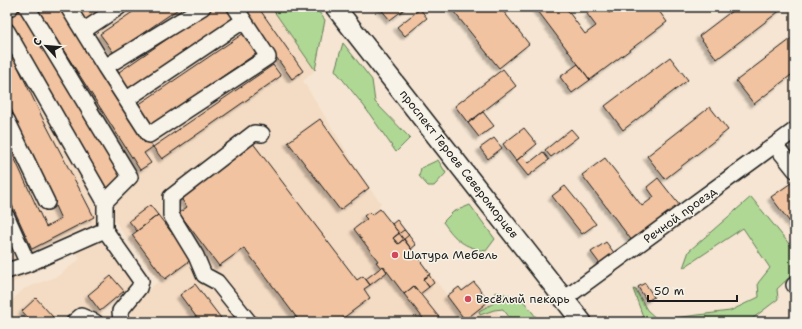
<svg xmlns="http://www.w3.org/2000/svg" width="802" height="329" viewBox="0 0 802 329" font-family="'Shantell Sans',sans-serif">
  <defs>
    <filter id="shadow"><feDropShadow dx="-3.5" dy="3.5" stdDeviation="1" flood-color="#0004"/></filter>
  </defs>
  <rect width="100%" height="100%" fill="#f5e5d2"/>
  <filter id="ink" filterUnits="userSpaceOnUse"><feTurbulence type="fractalNoise" baseFrequency=".025" numOctaves="2"/><feDisplacementMap in="SourceGraphic" scale="8" xChannelSelector="R" yChannelSelector="G"/><feConvolveMatrix kernelMatrix="1 2 1 2 8 2 1 2 1" color-interpolation-filters="sRGB"/></filter>
  <g filter="url(#ink)">
    <path fill="#f4dbc3" d="M7 7H271L315 70 303 81 369 188 381 203 378 206 465 319 489 301 505 322H131L129 319 136 300 159 281 114 220 87 241 44 267 7 286Z
      M99 239 131 280 130 288 101 313 108 322H7V305L24 289 58 276 80 259 76 251 87 242 91 245Z"/>
    <path fill="#afd895" stroke="#667a58" d="M271 7H315L325 20 315 70Z
      M343 43 372 80 375 102 410 138 396 152 364 106 335 70Z
      M438 160 446 173 434 186H428L419 176 421 168Z
      M751 197 795 251V272L777 289 778 299 748 322H645L633 289 636 290 647 310 658 320 730 311 759 297 758 283 770 268 743 228 683 268 689 251Z
      M470 205 495 239 486 251C463 247 456 240 443 222L453 212Z
      M495 292 521 298 540 322H513L503 309 494 310 480 315 479 311 494 303Z"/>
    <path fill="#f1c3a0" stroke="#1c1c1c" filter="url(#shadow)" d="M22 7 124 177 106 188 7 23V17Z
      M36 7H64L153 147 144 153 151 163 140 170Z
      M87 7H112L87 26 78 14Z
      M140 7H181L114 53 100 34Z
      M214 7H228L237 20 129 93 116 74Z
      M240 7H258L303 71 292 79Z
      M379 7H407L390 20Z
      M450 7H500L529 44 499 68Z
      M535 7H565L585 34 596 26 587 14 597 7H605L609 13 617 7H656L667 22 590 80Z
      M737 7H780L782 9 717 59 699 36Z
      M420 9 427 18 405 36 397 27Z
      M247 31 260 51 148 127 135 107Z
      M795 36V72L754 104 736 81Z
      M7 44 42 117 94 217 32 249 7 194V142L46 227 61 219 7 100Z
      M670 57 688 80 623 130 605 106Z
      M578 64 590 80 572 93 560 77Z
      M273 65 281 76 162 159 153 147Z
      M503 69 516 86 468 123 455 106Z
      M710 107 728 130 665 179 647 156Z
      M483 112 494 126 479 137 468 123Z
      M320 119 369 188 340 210 288 142Z
      M524 128 537 144 516 161 503 144Z
      M571 129 578 137 551 157 545 150Z
      M494 138 502 148 488 159 480 148Z
      M252 142 357 280 363 276 370 285 364 289 370 298 338 322H300L244 248 219 266 179 213 187 207 180 197Z
      M543 152 549 160 528 176 516 161 522 156 529 163Z
      M605 158 642 206 654 197 647 187 658 178 680 206 633 242 582 175Z
      M791 183 795 188V229L771 197Z
      M565 186 596 224 582 234 552 196Z
      M150 205 158 215 137 231 129 221Z
      M380 209 399 233 393 238 398 244 404 239 430 274 423 279 429 287 420 294 414 286 404 294 383 266 381 268 376 262 378 261 354 229 367 219 364 216 369 212 372 215Z
      M158 215 192 259 165 279 132 235Z
      M397 220 416 245 411 249 392 224Z
      M404 230 409 235 398 244 393 238Z
      M606 242 615 254 600 264 591 252Z
      M383 266 387 272 370 285 366 279Z
      M429 275 434 283 429 287 423 279Z
      M111 276 124 291 100 311 88 295Z
      M474 282 489 301 465 320 447 296 459 287 462 291Z
      M645 283 654 297 647 301 638 287Z
      M195 284 224 322H200L180 295Z
      M414 286 442 321 441 322H426L404 294Z
      M36 298 53 317 48 322H32L22 311Z"/>
    <g fill="none" stroke-linecap="round" stroke-linejoin="round">
      <g stroke="#1c1c1c" stroke-width="18">
        <path id="minor" d="M27 7 130 177 105 202
          M68 7 105 67 203 7
          M7 9 11 7
          M7 31 105 202V230
          M83 31 119 7
          M105 67 149 135 268 57 235 7
          M127 99 243 21
          M7 120 47 202
          M775 145 795 170
          M7 217 28 264
          M7 271 28 264 105 230 141 281 139 288 120 311 121 322
          M794 285 795 286
          M564 299 795 130
          M74 322 81 316 95 322
          M249 322 217 282 204 275 196 256 171 215V197L254 133 262 134"/>
      </g>
      <g stroke="#1c1c1c" stroke-width="22">
        <path id="major" d="M335 7 582 322"/>
      </g>
      <use href="#minor" stroke="#f7f3e8" stroke-width="15"/>
      <use href="#major" stroke="#f7f3e8" stroke-width="19"/>
    </g>
  </g>
  <g fill="#d1495b" stroke="#f7f3e8" stroke-width="1.5">
    <circle cx="395" cy="255" r="4"/>
    <circle cx="468" cy="299" r="4"/>
  </g>
  <g text-anchor="middle" stroke-width="3" stroke-linejoin="round" paint-order="stroke">
    <g font-size="12" fill="#1c1c1c" stroke="#f7f3e8">
      <text transform="translate(459 164) rotate(52)" y="4">проспект Героев Североморцев</text>
      <text transform="translate(680 215) rotate(-36)" y="4">Речной проезд</text>
    </g>
    <g font-size="12" fill="#1c1c1c" stroke="#f7f3e8" text-anchor="start">
      <text x="403" y="259">Шатура Мебель</text>
      <text x="476" y="303">Весёлый пекарь</text>
    </g>
  </g>
  <rect width="802" height="329" fill="none" stroke="#f7f3e8" stroke-width="24"/>
  <rect x="12" y="12" width="778" height="305" fill="none" stroke="#1c1c1c" stroke-width="1.5" filter="url(#ink)"/>
  <g transform="translate(46 46) rotate(296)" stroke="#f7f3e8" stroke-width="3" paint-order="stroke">
  <path d="M0-3L7 15L0 10L-7 15Z" fill="#1c1c1c"/>
  <text y="-6" font-size="11" font-weight="bold" text-anchor="middle" fill="#1c1c1c">С</text>
  </g>
  <path d="M648 295v6h89v-6" fill="none" stroke="#1c1c1c" stroke-width="2"/>
  <text x="654" y="295" font-size="12" fill="#1c1c1c" stroke="#f7f3e8" stroke-width="3" paint-order="stroke">50 m</text>
</svg>
